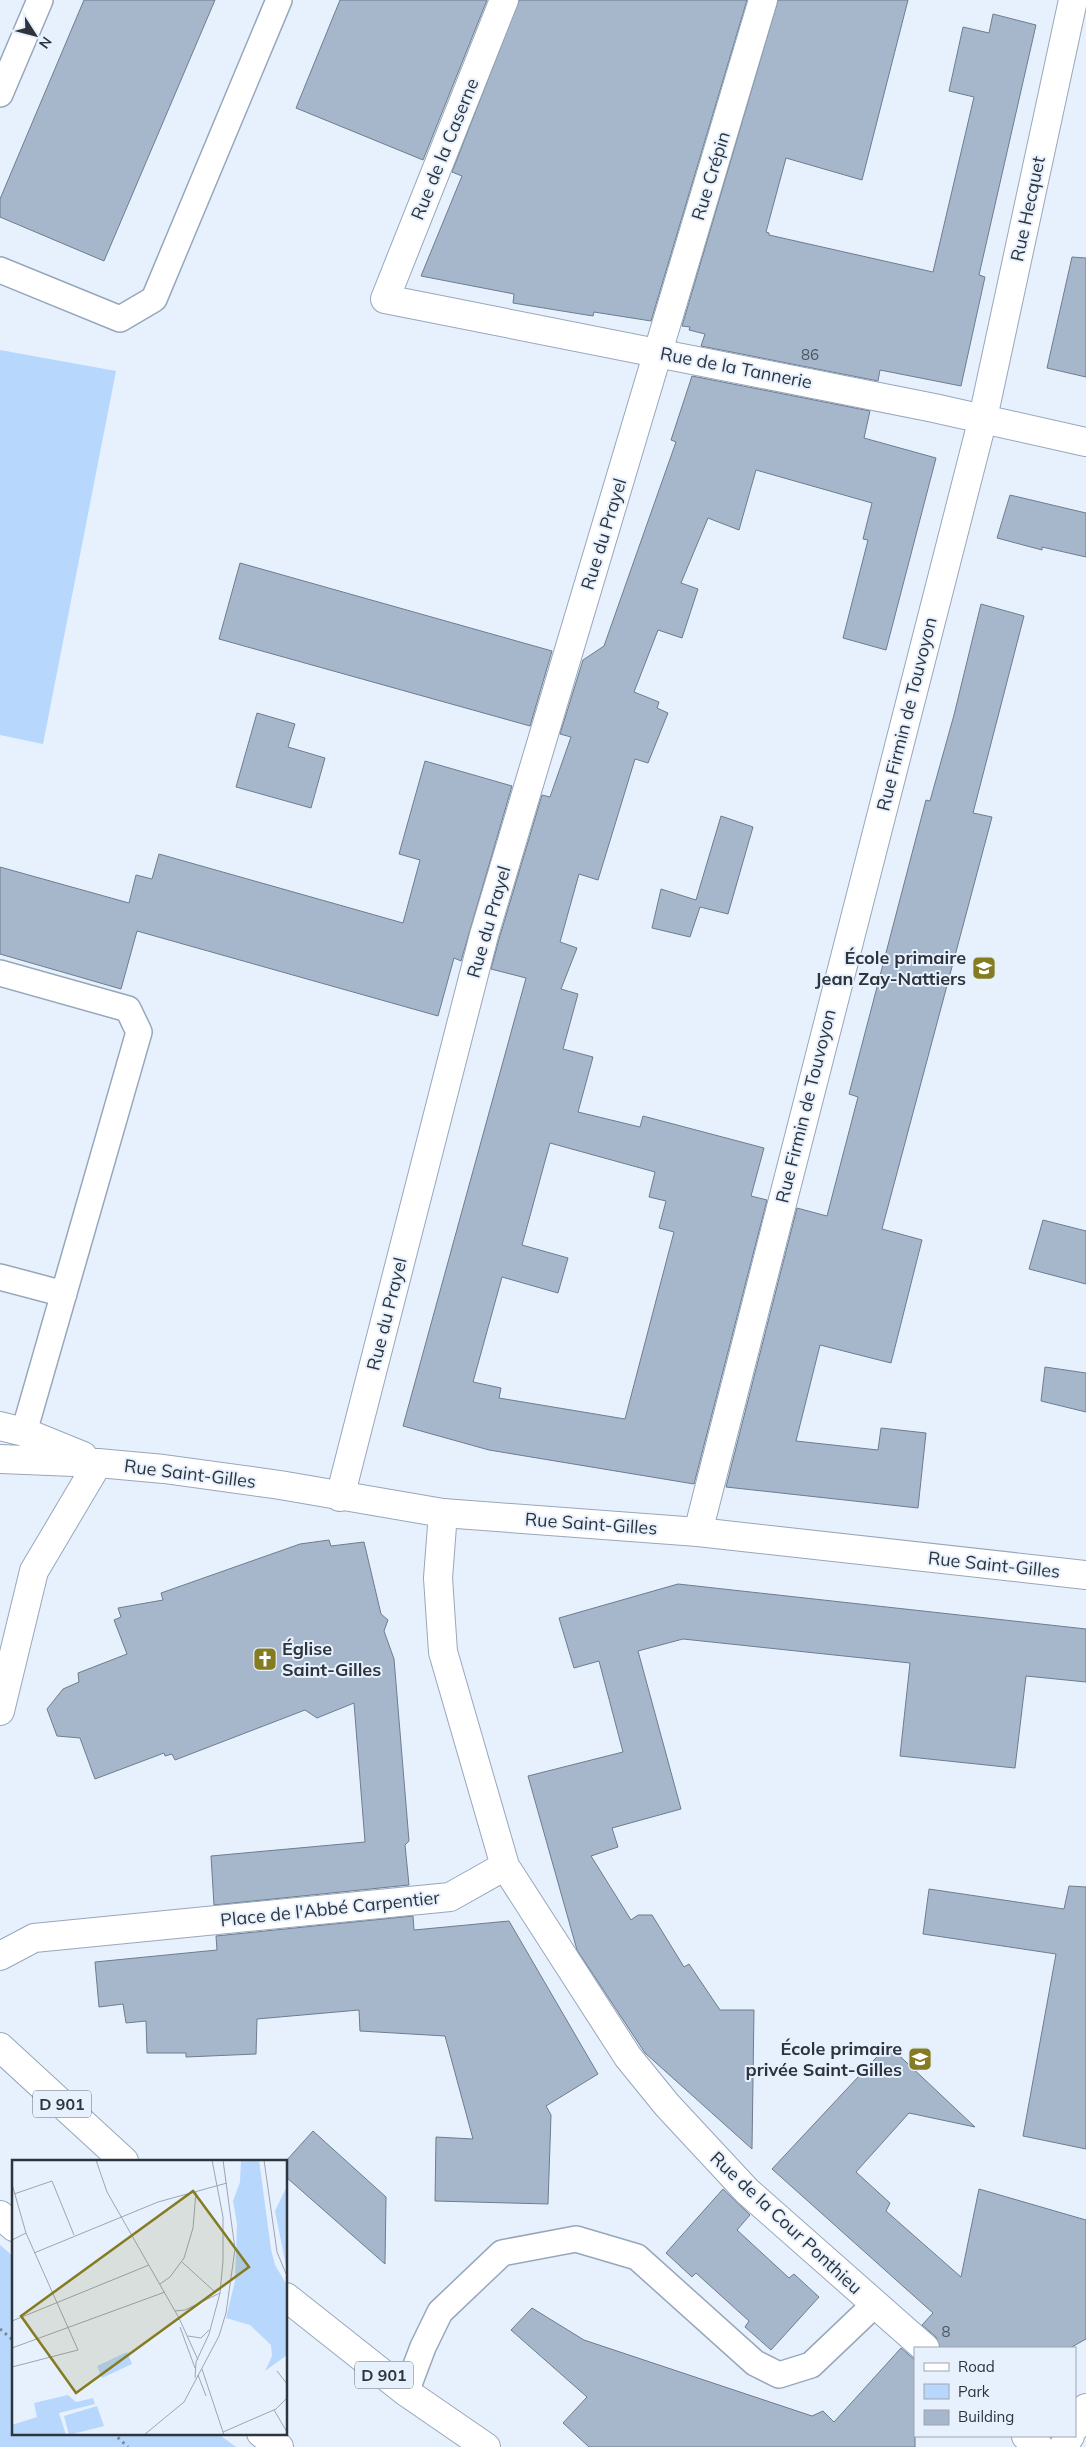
<svg xmlns="http://www.w3.org/2000/svg" width="1086" height="2447" viewBox="0 0 1086 2447" font-family="Mulish,sans-serif">
  <rect width="100%" height="100%" fill="#e7f1fe"/>
  <path fill="#b7d7fd" d="M0 350 116 371 43 744 0 735Z
    M0 2245 14 2257V2433H217L236 2447H0Z"/>
  <path fill="#a6b7cb" stroke="#6d7d8f" fill-rule="evenodd" d="M84 0H215L104 261 0 217V199Z
    M340 0H487L423 160 296 108Z
    M519 0H747L651 321 594 312 593 316 513 303 514 294 421 276 462 176 452 172Z
    M778 0H908L862 180 786 158 766 232 769 233V235L933 272 974 97 949 91 963 27 989 33 993 14 1036 25 979 275 985 277 961 386 880 370 878 381 701 346 705 334 689 330 690 327 682 326Z
    M1072 257 1086 258V377L1047 368Z
    M692 376 870 411 864 438 936 458 886 650 843 638 868 540 863 539 872 503 756 470 739 530 708 518 681 583 698 589 682 638 658 630 634 692 659 702 657 708 668 713 648 763 635 759 598 880 579 874 560 942 577 948 561 989 578 994 563 1049 593 1057 578 1112 640 1127 643 1116 764 1148 751 1196 767 1200 694 1484 489 1450 403 1426 526 978 491 969 499 939 542 795 550 797 571 737 560 734 583 660 604 646 676 442 671 440ZM550 1143 655 1172 649 1197 666 1201 659 1228 674 1232 625 1419 499 1398 501 1388 473 1382 502 1277 558 1293 568 1258 522 1245Z
    M1010 495 1086 513V557L1042 547V550L997 538Z
    M240 563 552 651 530 726 219 639Z
    M981 604 1024 616 973 813 992 817 882 1229 922 1240 891 1363 820 1345 796 1441 878 1450 881 1428 926 1433 918 1508 726 1487 797 1208 827 1216 858 1097 849 1094 926 800 930 801 954 715Z
    M257 713 295 724 288 747 325 758 311 808 236 787Z
    M425 761 512 786 461 961 454 958 438 1016 137 931 121 989 0 954V867L129 903 136 875 152 879 159 854 403 923 420 860 399 854Z
    M721 816 753 827 728 914 700 907 690 937 652 928 661 889 696 900Z
    M1043 1220 1086 1231V1284L1029 1269Z
    M1045 1367 1086 1373V1412L1041 1401Z
    M329 1540 331 1546 364 1542 381 1614 388 1620 384 1631 394 1659 409 1841 405 1845 409 1885 214 1905 211 1856 365 1842 354 1703 317 1718 305 1710 175 1760 172 1754 165 1756 164 1753 95 1779 80 1738 57 1736 47 1709 63 1689 79 1682 78 1673 127 1654 114 1620 121 1617 118 1608 163 1600 161 1593 300 1544Z
    M678 1584 1086 1629V1682L1026 1676 1015 1768 900 1756 910 1663 683 1639 638 1651 681 1809 612 1828 618 1847 591 1856 631 1920 638 1915H652L684 1967 689 1964 720 2010H754L752 2149 645 2053 577 1950 528 1776 623 1752 599 1661 574 1668 559 1618Z
    M1069 1886 1086 1887V2149L1023 2136 1056 1954 923 1934 929 1889 1064 1909Z
    M413 1916 414 1930 509 1921 598 2074 546 2106 551 2115 548 2204 435 2201 436 2137 473 2139 445 2036 360 2031 359 2010 257 2019 256 2054 186 2057V2053H147L146 2021 126 2023 123 2004 99 2007 95 1962 217 1950 216 1936Z
    M888 2045 975 2127 909 2113 856 2172 890 2203 886 2211 961 2277 979 2189 1086 2220V2339L1070 2348H940L936 2337 922 2325 933 2313 772 2169Z
    M313 2131 386 2197 385 2264 286 2177V2161Z
    M723 2189 750 2215 737 2230 789 2278 794 2274 819 2297 771 2350 745 2327 749 2321 696 2273 692 2277 666 2253Z
    M532 2308 584 2340 812 2416 823 2411 834 2422 901 2348 915 2360V2447H589L563 2423 587 2397 511 2330Z"/>
  <g fill="none" stroke-linecap="round" stroke-linejoin="round">
    <g stroke="#97a7bb" stroke-width="28">
      <path id="service" d="M0 94 40 0
        M0 270 120 319 154 299 279 0
        M0 973 128 1009 139 1032 24 1432
        M0 1277 64 1294
        M406 2392 423 2347 440 2312 502 2253 576 2239 637 2257 755 2363 779 2375 811 2365 874 2305"/>
    </g>
    <g stroke="#97a7bb" stroke-width="30">
      <path id="minor" d="M504 0 385 299 934 408 1086 442
        M340 1497 484 935 763 0
        M443 1513 438 1578 443 1652 505 1866 628 2057 667 2105 747 2191 925 2348
        M698 1532 983 418 1073 0
        M0 1711 34 1571 98 1463
        M0 1956 34 1938 450 1897 505 1866
        M1075 2427 1086 2408
        M1026 2436 1039 2447
        M1063 2447 1070 2436"/>
    </g>
    <g stroke="#97a7bb" stroke-width="30">
      <path id="tertiary" d="M0 1426 24 1432 83 1456
        M0 1459 98 1463 164 1469 280 1485 443 1513 698 1532 1086 1575"/>
    </g>
    <g stroke="#97a7bb" stroke-width="30">
      <path id="primary" d="M0 2047 124 2161
        M0 2215 14 2227
        M286 2297 406 2392 486 2447
        M261 2433 279 2447"/>
    </g>
    <path stroke="#818a94" stroke-width="3" stroke-dasharray="2.5 4" stroke-linecap="butt" d="M0 2329 14 2341
      M113 2433 128 2447"/>
    <use href="#service" stroke="#fff" stroke-width="25"/>
    <use href="#minor" stroke="#fff" stroke-width="28"/>
    <use href="#tertiary" stroke="#fff" stroke-width="28"/>
    <use href="#primary" stroke="#fff" stroke-width="28"/>
  </g>
  <defs>
    <g id="school-square" transform="scale(1.25)"><rect x="-9" y="-9" width="18" height="18" rx="4" fill="#857b21" stroke="#e7f1fe"/><path d="M0-5L7-2L0 1L-7-2ZM-4 1L0 2.5L4 1V4Q0 6-4 4Z" fill="#fff"/></g>
    <g id="church-square" transform="scale(1.25)"><rect x="-9" y="-9" width="18" height="18" rx="4" fill="#857b21" stroke="#e7f1fe"/><path d="M-1.2-6h2.4v3.5h3.3v2.4h-3.3V6h-2.4V-.1h-3.3v-2.4h3.3Z" fill="#fff"/></g>
  </defs>
  <g fill-rule="evenodd">
    <use href="#school-square" x="984" y="968"/>
    <use href="#church-square" x="265" y="1659"/>
    <use href="#school-square" x="920" y="2059"/>
  </g>
  <g text-anchor="middle" stroke-width="4" stroke-linejoin="round" paint-order="stroke">
    <g font-size="15" fill="#4b5560">
      <text x="810" y="360">86</text>
      <text x="946" y="2337">8</text>
    </g>
    <g fill="#e7f1fe" stroke="#656d76" stroke-width="1">
      <rect x="33" y="2090.5" width="58" height="27" rx="4"/>
      <rect x="355" y="2361.5" width="58" height="27" rx="4"/>
    </g>
    <g font-size="16" font-weight="bold" fill="#2d343c">
      <text x="62" y="2110">D 901</text>
      <text x="384" y="2381">D 901</text>
    </g>
    <g font-size="18" fill="#2d343c" stroke="#e7f1fe">
      <text transform="translate(445 149) rotate(-68)" y="6">Rue de la Caserne</text>
      <text transform="translate(711 176) rotate(-73)" y="6">Rue Crépin</text>
      <text transform="translate(1028 209) rotate(-78)" y="6">Rue Hecquet</text>
      <text transform="translate(736 368) rotate(11)" y="6">Rue de la Tannerie</text>
      <text transform="translate(604 534) rotate(-73)" y="6">Rue du Prayel</text>
      <text transform="translate(907 714) rotate(-76)" y="6">Rue Firmin de Touvoyon</text>
      <text transform="translate(489 922) rotate(-74)" y="6">Rue du Prayel</text>
      <text transform="translate(806 1106) rotate(-76)" y="6">Rue Firmin de Touvoyon</text>
      <text transform="translate(387 1314) rotate(-76)" y="6">Rue du Prayel</text>
      <text transform="translate(190 1474) rotate(7)" y="6">Rue Saint-Gilles</text>
      <text transform="translate(591 1524) rotate(4)" y="6">Rue Saint-Gilles</text>
      <text transform="translate(994 1565) rotate(6)" y="6">Rue Saint-Gilles</text>
      <text transform="translate(330 1909) rotate(-6)" y="6">Place de l'Abbé Carpentier</text>
      <text transform="translate(786 2223) rotate(43)" y="6">Rue de la Cour Ponthieu</text>
    </g>
    <g font-size="18" font-weight="bold" fill="#2d343c" stroke="#e7f1fe" text-anchor="end">
      <text x="966" y="964">École primaire<tspan x="966" dy="21">Jean Zay-Nattiers</tspan></text>
      <text x="282" y="1655" text-anchor="start">Église<tspan x="282" dy="21">Saint-Gilles</tspan></text>
      <text x="902" y="2055">École primaire<tspan x="902" dy="21">privée Saint-Gilles</tspan></text>
    </g>
  </g>
  <g transform="translate(12 2160)">
    <rect width="275" height="275" fill="#e7f1fe"/>
    <path d="M229 0H247L259 89 263 105 275 125V195L253 211 260 196 259 185 238 165 214 158 223 121 225 64 221 41 228 22ZM275 26V106H274L263 51ZM115 192 120 204 90 218 85 206ZM56 235 64 242 81 238 83 244 47 253 54 275H0V265L25 257 22 243ZM85 246 92 266 57 275 52 256Z" fill="#b7d7fd"/>
    <path fill="none" stroke="#9da5b0" stroke-width="1" d="M84 0 95 32 167 158 186 200M252 0 265 92 275 116M0 24 14 73 66 190 0 207M2 34 40 21 62 75M0 80 14 73M22 93 146 42 215 23M170 102 204 133M148 124 158 117 172 98 181 68 184 32M163 151 173 150 208 133M0 161 137 105M168 167 183 208M176 176 189 178 197 170M0 188 153 132M190 209 212 275M265 211 275 224M186 215 194 236M183 218 184 202 197 174 208 133 211 101V57L200 0M262 250 275 272M211 272 264 249 275 238M132 275 172 242 207 176 214 153 223 89 211 0"/>
    <path fill="#857b21" fill-opacity="0.15" stroke="#857b21" stroke-width="2.5" d="M181 31 237 107 64 233 9 156Z"/>
    <rect width="275" height="275" fill="none" stroke="#2d343c" stroke-width="2.5"/>
  </g>
  <rect x="914" y="2347" width="162" height="90" fill="#e7f1fe" stroke="#9da5b0"/>
  <rect x="924" y="2363" width="25" height="8" fill="#ffffff" stroke="#9da5b0"/>
  <text x="958" y="2372" font-size="15" fill="#2d343c">Road</text>
  <rect x="924" y="2384" width="25" height="15" fill="#b7d7fd" stroke="#9da5b0"/>
  <text x="958" y="2397" font-size="15" fill="#2d343c">Park</text>
  <rect x="924" y="2410" width="25" height="15" fill="#a6b7cb" stroke="#9da5b0"/>
  <text x="958" y="2422" font-size="15" fill="#2d343c">Building</text>
  <g transform="translate(35 35) rotate(126)" stroke="#e7f1fe" stroke-width="4" paint-order="stroke">
  <path d="M0-4L9 19L0 12L-9 19Z" fill="#2d343c"/>
  <text y="-8" font-size="14" font-weight="bold" text-anchor="middle" fill="#2d343c">N</text>
  </g>
</svg>
